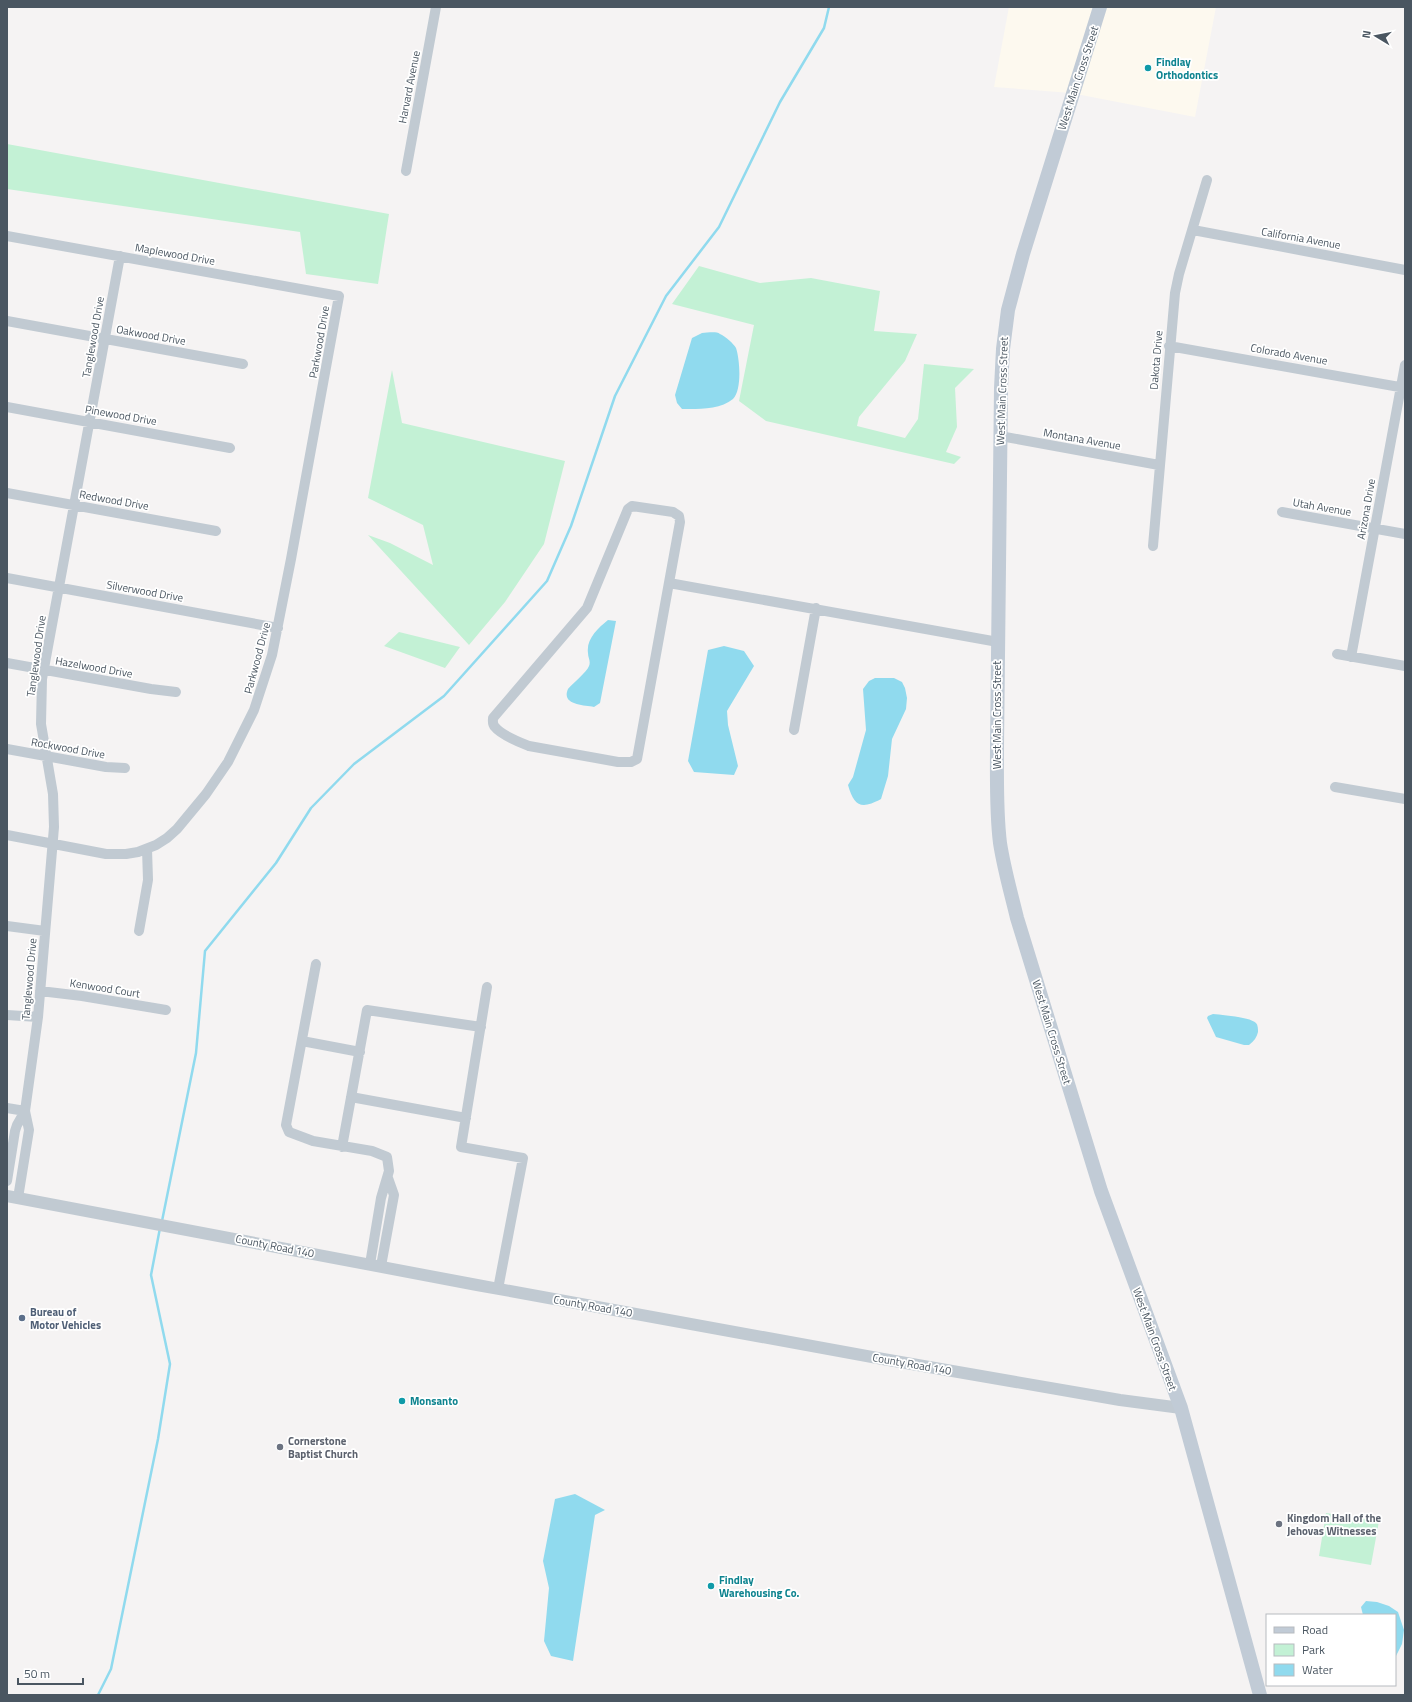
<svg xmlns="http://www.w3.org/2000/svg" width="1412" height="1702" viewBox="0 0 1412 1702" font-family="'Titillium Web',sans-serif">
  <rect width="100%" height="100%" fill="#f5f3f3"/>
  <path fill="#fdf9ef" d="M1009 7H1216L1195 117 1071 93 994 87Z"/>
  <path fill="#c3f1d5" d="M7 144 389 214 378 284 306 274 300 232 7 189Z
    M699 266 760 283 811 278 880 291 874 331 917 334 905 361 859 417 857 426 905 438 918 419 924 364 974 369 955 388 957 427 946 452 961 457 954 464 766 421 739 401 754 325 672 304Z
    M392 370 402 423 565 461 544 544 505 602 469 645 368 535 390 543 433 565 423 525 368 498Z
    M399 632 460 647 445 668 384 646Z
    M1326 1513 1379 1521 1371 1565 1319 1556Z"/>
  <path fill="#90daee" d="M702 333C707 333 716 331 720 334 725 336 734 344 736 348 740 360 742 390 733 399 720 410 698 409 682 409L677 403 675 395 692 338Z
    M608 620 616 621 600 703 594 707C583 705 561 705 568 689 573 683 587 672 589 666 591 661 588 658 588 653 586 639 598 628 608 620Z
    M724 646 744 651 754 666 727 711 728 725 738 766 734 775 694 772 688 761 708 650Z
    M875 678H894L902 682 905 688 907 698 906 709 892 739 888 776 881 799C861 810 854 806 848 785L853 777 866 730 863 689 869 681Z
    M1213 1014C1223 1015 1250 1017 1256 1023 1258 1025 1258 1029 1258 1032 1257 1037 1254 1041 1249 1045H1244L1216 1037 1207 1018 1208 1016Z
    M575 1494 605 1510 595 1515 573 1661 551 1656 544 1641 549 1588 543 1561 555 1499Z
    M1366 1601 1377 1602 1389 1606 1398 1612 1404 1630 1402 1644 1395 1658V1615H1363L1361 1607Z"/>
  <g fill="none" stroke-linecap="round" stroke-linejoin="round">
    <path stroke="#90daee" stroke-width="2.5" d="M162 1221 196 1053 205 951 276 863 311 808 354 764 444 696 547 581 571 526 615 396 666 296 719 227 780 102 824 28 829 7
      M98 1695 111 1669 158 1439 170 1364 151 1275 160 1228"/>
    <path stroke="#c1cad2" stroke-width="10" d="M406 171 436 7
      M1193 230 1405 270
      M7 236 339 296 291 559 272 655 254 710 228 762 206 794 177 829 167 838 156 845 138 852 126 854H106L7 835
      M7 321 243 364
      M1169 346 1405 388
      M7 407 230 448
      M1000 436 1159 465
      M7 493 216 531
      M632 506 673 512 679 516 680 522 637 759 631 762H618L529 746C519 742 501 735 495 727 492 724 493 721 493 718L587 608 628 509Z
      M1282 512 1405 534
      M1153 546 1175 293 1179 274 1207 180
      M7 578 278 628
      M669 583 998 642
      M1337 654 1405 666
      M1351 657 1405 365
      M7 663 151 689 176 692
      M794 730 816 608
      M7 749 106 767 125 768
      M1335 787 1405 799
      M7 926 45 931
      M139 931 148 880 147 849
      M316 964 286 1125 289 1132 313 1141 372 1151 387 1157 389 1171 381 1198 370 1264
      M487 987 461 1147 523 1158 498 1289
      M40 991 82 996 166 1010
      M7 1015 38 1017
      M302 1041 360 1052
      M351 1097 466 1118
      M7 1108 25 1111 38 1017 54 827 53 794 41 724 42 679 120 256
      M342 1147 367 1010 481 1027
      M7 1181 15 1131 17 1125 25 1111 29 1130 18 1198
      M381 1266 394 1195 388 1178"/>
    <path stroke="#c1cad2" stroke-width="12" d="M7 1196 477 1285 883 1359 1120 1400 1181 1408"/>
    <path stroke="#c1cbd6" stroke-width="14" d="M1100 7 1023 254 1008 310 1003 349 1001 388 997 745C997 777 996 811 1000 843 1004 869 1011 893 1017 918L1101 1191 1181 1408 1260 1695"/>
  </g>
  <g fill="#0f9aa8" stroke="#fff" stroke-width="1.5">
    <circle cx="1148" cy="68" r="4"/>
    <circle cx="402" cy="1401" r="4"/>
    <circle cx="711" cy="1586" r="4"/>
  </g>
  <circle fill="#5c6f8a" stroke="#fff" stroke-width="1.5" cx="22" cy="1318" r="4"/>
  <g fill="#6b7280" stroke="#fff" stroke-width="1.5">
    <circle cx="280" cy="1447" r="4"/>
    <circle cx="1279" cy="1524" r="4"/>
  </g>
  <g text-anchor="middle" stroke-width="3.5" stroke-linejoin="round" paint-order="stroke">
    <g font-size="11" font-weight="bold" fill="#0d838f" stroke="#fff" text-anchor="start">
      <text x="1156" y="66">Findlay<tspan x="1156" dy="13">Orthodontics</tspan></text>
      <text x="410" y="1405">Monsanto</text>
      <text x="719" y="1584">Findlay<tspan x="719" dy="13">Warehousing Co.</tspan></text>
    </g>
    <g font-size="11" fill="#4a5661" stroke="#fff">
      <text transform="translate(1078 78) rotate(-72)" y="4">West Main Cross Street</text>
      <text transform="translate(409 87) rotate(-79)" y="4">Harvard Avenue</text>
      <text transform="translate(1301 238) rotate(10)" y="4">California Avenue</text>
      <text transform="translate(175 254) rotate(10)" y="4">Maplewood Drive</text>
      <text transform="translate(151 335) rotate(10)" y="4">Oakwood Drive</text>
      <text transform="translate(93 337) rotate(-80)" y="4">Tanglewood Drive</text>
      <text transform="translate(319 342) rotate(-80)" y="4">Parkwood Drive</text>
      <text transform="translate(1289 354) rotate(10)" y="4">Colorado Avenue</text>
      <text transform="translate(1156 360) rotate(-85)" y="4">Dakota Drive</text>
      <text transform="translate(1002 391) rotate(-88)" y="4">West Main Cross Street</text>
      <text transform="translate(121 415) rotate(10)" y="4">Pinewood Drive</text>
      <text transform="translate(1082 439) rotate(10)" y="4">Montana Avenue</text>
      <text transform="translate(114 500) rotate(10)" y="4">Redwood Drive</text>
      <text transform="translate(1322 507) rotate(10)" y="4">Utah Avenue</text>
      <text transform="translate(1366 509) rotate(-80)" y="4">Arizona Drive</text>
      <text transform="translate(145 591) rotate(10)" y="4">Silverwood Drive</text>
      <text transform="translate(36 656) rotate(-82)" y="4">Tanglewood Drive</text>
      <text transform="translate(257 658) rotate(-75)" y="4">Parkwood Drive</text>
      <text transform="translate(94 667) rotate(10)" y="4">Hazelwood Drive</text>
      <text transform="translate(997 715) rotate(-90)" y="4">West Main Cross Street</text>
      <text transform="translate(68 748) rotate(10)" y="4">Rockwood Drive</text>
      <text transform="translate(29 979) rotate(-85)" y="4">Tanglewood Drive</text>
      <text transform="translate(105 988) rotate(9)" y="4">Kenwood Court</text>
      <text transform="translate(1052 1032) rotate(73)" y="4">West Main Cross Street</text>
      <text transform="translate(275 1246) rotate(11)" y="4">County Road 140</text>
      <text transform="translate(593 1306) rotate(10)" y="4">County Road 140</text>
      <text transform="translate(1155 1339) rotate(70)" y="4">West Main Cross Street</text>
      <text transform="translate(912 1364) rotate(10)" y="4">County Road 140</text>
    </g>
    <g font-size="11" font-weight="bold" fill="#4e5e75" stroke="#fff" text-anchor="start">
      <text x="30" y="1316">Bureau of<tspan x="30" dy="13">Motor Vehicles</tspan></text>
    </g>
    <g font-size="11" font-weight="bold" fill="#5b616d" stroke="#fff" text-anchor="start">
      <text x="288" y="1445">Cornerstone<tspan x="288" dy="13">Baptist Church</tspan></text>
      <text x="1287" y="1522">Kingdom Hall of the<tspan x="1287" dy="13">Jehovas Witnesses</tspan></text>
    </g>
  </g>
  <rect width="1412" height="1702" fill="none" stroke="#4a5661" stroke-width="16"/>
  <rect x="1266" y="1614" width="130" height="72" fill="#ffffff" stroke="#b7bbc0"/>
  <rect x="1274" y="1627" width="20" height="6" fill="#c1cbd6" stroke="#b7bbc0"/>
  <text x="1302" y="1634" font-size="12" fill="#4a5661">Road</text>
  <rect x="1274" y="1644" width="20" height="12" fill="#c3f1d5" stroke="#b7bbc0"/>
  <text x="1302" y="1654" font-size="12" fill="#4a5661">Park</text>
  <rect x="1274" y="1664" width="20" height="12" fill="#90daee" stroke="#b7bbc0"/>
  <text x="1302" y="1674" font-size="12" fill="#4a5661">Water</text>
  <g transform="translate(1376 36) rotate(280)" stroke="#ffffff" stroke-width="3" paint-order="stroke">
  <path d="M0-3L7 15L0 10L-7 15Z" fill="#4a5661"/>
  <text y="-6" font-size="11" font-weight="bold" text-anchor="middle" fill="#4a5661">N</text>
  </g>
  <path d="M18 1678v6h65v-6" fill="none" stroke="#4a5661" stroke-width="2"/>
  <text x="24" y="1678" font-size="12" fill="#4a5661" stroke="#ffffff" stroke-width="3" paint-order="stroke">50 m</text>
</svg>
